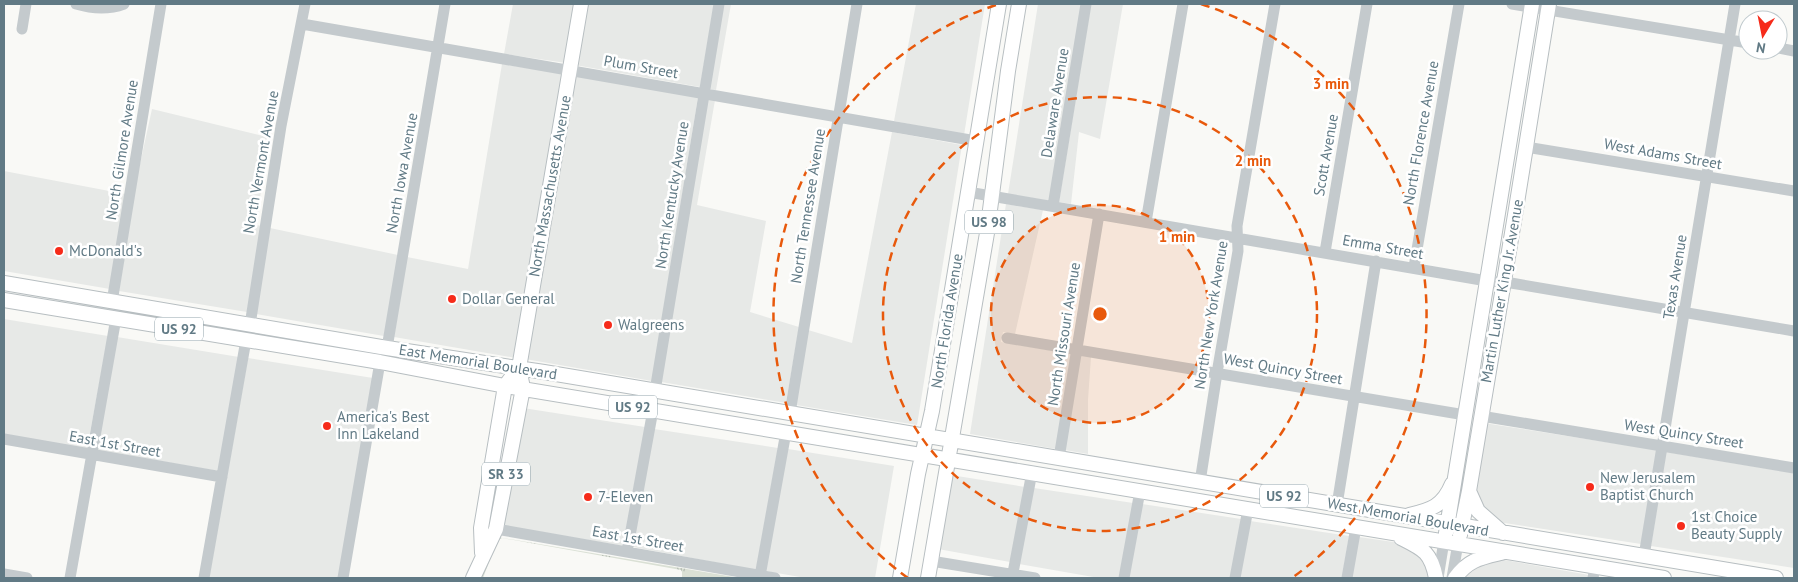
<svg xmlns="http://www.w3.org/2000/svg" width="1798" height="582" viewBox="0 0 1798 582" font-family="'PT Sans',sans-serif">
  <defs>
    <pattern id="grass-tufts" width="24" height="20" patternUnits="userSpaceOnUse" patternTransform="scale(1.25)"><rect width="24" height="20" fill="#dae0d5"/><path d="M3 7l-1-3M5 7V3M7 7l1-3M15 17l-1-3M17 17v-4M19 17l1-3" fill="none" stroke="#b4bbb2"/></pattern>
  </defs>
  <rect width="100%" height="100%" fill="#f9f9f6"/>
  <path fill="#e7e9e7" d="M513 4H576L566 63 504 54Z
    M586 4H714L700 87 575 65Z
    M723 4H731L716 90 709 89Z
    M916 4H985L964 135 894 121Z
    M1038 4H1082L1050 201 1008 194Z
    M1091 4H1123L1100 139 1079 132 1071 204 1059 202Z
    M502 64 565 74 516 358 394 337 407 257 468 269Z
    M574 76 698 97 652 381 525 359Z
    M708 99 715 100 697 205 766 221 750 312 799 327 786 403 661 382Z
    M152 109 267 137 257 225 261 226 247 312 119 291 138 173Z
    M892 132 962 145 917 425 796 405 808 330 852 343Z
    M4 171 125 194 110 289 4 271Z
    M1006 204 1043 210 1015 334 1003 332 1001 342 1071 354 1056 449 970 434Z
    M270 228 398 255 384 336 256 314Z
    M4 319 108 336 87 449 4 434Z
    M117 337 239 357 218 471 96 450Z
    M1080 355 1091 357 1088 400V454L1065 450Z
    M248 358 373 378 339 578H209Z
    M523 408 645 427 623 546 501 525Z
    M1484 423 1657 450 1641 544 1498 522 1488 514 1474 491Z
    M654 429 778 448 756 570 633 547Z
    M788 449 894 466 875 578H806L765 571Z
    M1666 452 1794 473V568L1651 546Z
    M951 475 1025 487 1010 562 938 549Z
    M1034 488 1133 503 1119 578H1099L1019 564Z
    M1142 504 1241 519 1231 578H1129Z
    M1250 521 1349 536 1342 578H1240Z
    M1359 537 1400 543 1423 556 1431 578H1352Z
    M1499 559 1589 575 1588 578H1461L1473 567Z"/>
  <path fill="url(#grass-tufts)" d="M497 537 740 578H682V572L681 570 502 538 497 541 483 578H478Z"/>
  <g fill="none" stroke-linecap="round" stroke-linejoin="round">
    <g stroke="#b7bec1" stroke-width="16">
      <path id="major" d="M4 283 387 348 544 372 1776 578
        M4 300 380 362 505 386 1664 578
        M1469 491 1478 511 1503 533
        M1409 515C1431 510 1443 506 1452 484
        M1446 533 1532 4
        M1460 535 1469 491 1515 215 1549 4
        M1401 538C1423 549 1431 552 1436 578
        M482 553 481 528 505 386 511 378
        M473 578 496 529 523 388 519 368 581 4
        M900 578 918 474 932 411 999 4
        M928 578 987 233 1008 71 1019 4
        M1455 578C1468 560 1480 558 1501 553"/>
    </g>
    <path stroke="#c4cacd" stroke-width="11" d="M76 4C93 9 108 10 124 4
      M1512 4 1748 43
      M302 24 976 141
      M22 29 26 4
      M1778 48 1794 51
      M1526 147 1794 191
      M968 192 1487 281 1511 283 1794 331
      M1053 206 1086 4
      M1146 222 1183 4
      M1325 252 1367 4
      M1414 267 1459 4
      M112 302 161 4
      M250 325 281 126 305 4
      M1007 338 1465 415
      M387 348 445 4
      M655 391 719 4
      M790 413 857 4
      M1481 416 1794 468
      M4 439 222 477
      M1059 458 1099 214
      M1200 482 1217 373 1238 251 1237 226 1275 4
      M1337 505 1376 261
      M496 529 775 578
      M627 552 653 410
      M1644 556 1735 4
      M931 561 1035 578
      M4 574 27 578
      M760 576 786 432
      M70 578 116 318
      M204 578 246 340
      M343 578 380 362
      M1012 578 1032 472
      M1124 578 1140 491
      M1235 578 1248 509
      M1347 578 1356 527
      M1438 578 1444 541
      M1452 578 1458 543
      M1593 578 1595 567"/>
    <use href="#major" stroke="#fff" stroke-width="14"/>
  </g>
  <circle cx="1100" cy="314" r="109" fill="#e8590c" fill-opacity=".12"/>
  <g fill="none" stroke="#e8590c" stroke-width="2.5" stroke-dasharray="9 6">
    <circle cx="1100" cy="314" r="109"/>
    <circle cx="1100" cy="314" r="217"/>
    <path d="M908 578A326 326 0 0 1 999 4M1201 4A326 326 0 0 1 1292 578"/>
  </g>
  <g fill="#f62b1a" stroke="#fff" stroke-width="2">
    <circle cx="59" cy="251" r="5"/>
    <circle cx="452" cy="299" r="5"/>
    <circle cx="608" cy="325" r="5"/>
    <circle cx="327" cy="426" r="5"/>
    <circle cx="1590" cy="487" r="5"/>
    <circle cx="588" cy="497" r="5"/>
    <circle cx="1681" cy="526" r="5"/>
  </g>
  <g text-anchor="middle" stroke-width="5" stroke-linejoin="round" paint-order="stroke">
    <g fill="#fff" stroke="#90a2aa" stroke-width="1">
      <rect x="965" y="210.5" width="48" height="23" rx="4"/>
      <rect x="155" y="317.5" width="48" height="23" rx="4"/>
      <rect x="609" y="395.5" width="48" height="23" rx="4"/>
      <rect x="482" y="462.5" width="48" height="23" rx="4"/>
      <rect x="1260" y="484.5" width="48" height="23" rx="4"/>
    </g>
    <g font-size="14" font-weight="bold" fill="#617a85">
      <text x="989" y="227">US 98</text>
      <text x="179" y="334">US 92</text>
      <text x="633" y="412">US 92</text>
      <text x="506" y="479">SR 33</text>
      <text x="1284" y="501">US 92</text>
    </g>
    <g font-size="15" fill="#617a85" stroke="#fff">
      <text transform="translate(641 67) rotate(10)" y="5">Plum Street</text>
      <text transform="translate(1055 103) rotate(-81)" y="5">Delaware Avenue</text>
      <text transform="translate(1421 133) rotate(-80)" y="5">North Florence Avenue</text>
      <text transform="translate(122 150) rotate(-81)" y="5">North Gilmore Avenue</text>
      <text transform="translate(1663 154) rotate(10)" y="5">West Adams Street</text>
      <text transform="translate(1326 155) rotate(-80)" y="5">Scott Avenue</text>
      <text transform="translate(261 162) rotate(-80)" y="5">North Vermont Avenue</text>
      <text transform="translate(402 173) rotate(-80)" y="5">North Iowa Avenue</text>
      <text transform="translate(550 186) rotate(-80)" y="5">North Massachusetts Avenue</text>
      <text transform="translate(672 195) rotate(-81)" y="5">North Kentucky Avenue</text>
      <text transform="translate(808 206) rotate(-81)" y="5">North Tennessee Avenue</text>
      <text transform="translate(1383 247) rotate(10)" y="5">Emma Street</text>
      <text transform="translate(1675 277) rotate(-81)" y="5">Texas Avenue</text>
      <text transform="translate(1502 291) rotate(-80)" y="5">Martin Luther King Jr. Avenue</text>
      <text transform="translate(1211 315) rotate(-81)" y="5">North New York Avenue</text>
      <text transform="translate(947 321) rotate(-81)" y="5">North Florida Avenue</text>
      <text transform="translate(1064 334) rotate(-81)" y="5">North Missouri Avenue</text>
      <text transform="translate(478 362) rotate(9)" y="5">East Memorial Boulevard</text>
      <text transform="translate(1283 369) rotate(10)" y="5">West Quincy Street</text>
      <text transform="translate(1684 434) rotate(9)" y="5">West Quincy Street</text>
      <text transform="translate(115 444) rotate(10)" y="5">East 1st Street</text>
      <text transform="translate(1408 517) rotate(10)" y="5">West Memorial Boulevard</text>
      <text transform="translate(638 539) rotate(10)" y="5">East 1st Street</text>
    </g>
    <g font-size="15" fill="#617a85" stroke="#fff" text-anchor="start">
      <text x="69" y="256">McDonald's</text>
      <text x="462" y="304">Dollar General</text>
      <text x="618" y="330">Walgreens</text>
      <text x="337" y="422">America's Best<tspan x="337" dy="17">Inn Lakeland</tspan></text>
      <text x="1600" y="483">New Jerusalem<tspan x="1600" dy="17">Baptist Church</tspan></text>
      <text x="598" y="502">7-Eleven</text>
      <text x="1691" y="522">1st Choice<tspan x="1691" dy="17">Beauty Supply</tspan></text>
    </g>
  </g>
  <circle cx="1100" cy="314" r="8" fill="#e8590c" stroke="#fff" stroke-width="2.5"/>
  <g font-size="15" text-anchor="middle" font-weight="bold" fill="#e8590c" stroke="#fff" stroke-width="5" stroke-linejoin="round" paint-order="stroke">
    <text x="1331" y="89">3 min</text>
    <text x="1253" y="166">2 min</text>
    <text x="1177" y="242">1 min</text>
  </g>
  <rect width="1798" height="582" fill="none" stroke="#617a85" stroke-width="10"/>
  <g transform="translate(1763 35) rotate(190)"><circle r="24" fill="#ffffff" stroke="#c0cace"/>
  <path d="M0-4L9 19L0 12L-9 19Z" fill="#f62b1a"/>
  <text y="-8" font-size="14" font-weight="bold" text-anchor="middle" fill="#617a85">N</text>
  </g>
</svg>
